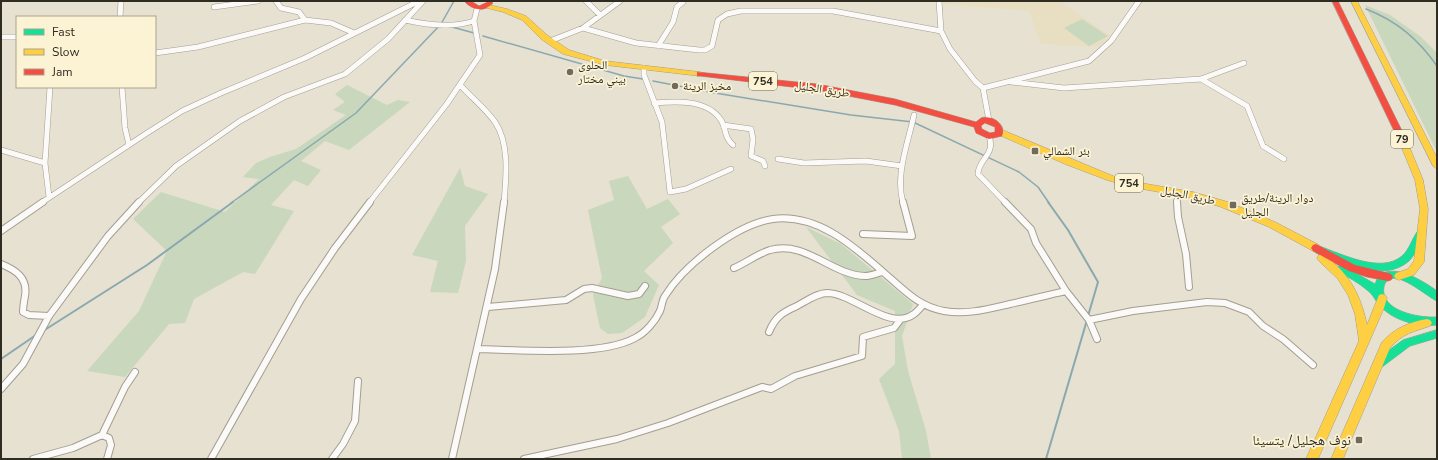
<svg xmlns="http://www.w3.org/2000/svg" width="1438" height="460" viewBox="0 0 1438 460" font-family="'Nunito Sans','Noto Naskh Arabic',sans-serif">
  <rect width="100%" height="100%" fill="#e6e1d0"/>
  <path fill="#e8dfc3" d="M943 1H1060L1111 36 1098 47 1041 44 1029 11 943 4Z"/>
  <path fill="#c9d7bd" d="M1365 5 1390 15 1421 37 1437 53V152Z
    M1082 19 1108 36 1089 46 1064 28Z
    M347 85 387 105 398 100 410 102 349 150 325 141 301 161 321 170 308 186 294 180 271 205 294 211 255 274 243 272 194 299 185 323 169 324 125 377 87 371 139 311 167 251 133 219 161 192 225 212 259 179 243 177 256 163 270 157 296 149 346 115 333 110 345 102 335 94Z
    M460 168 465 186 488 194 465 226 466 261 458 293 430 292 438 261 412 255Z
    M628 176 647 209 668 199 680 214 661 227 673 243 644 271 659 285 645 317 622 333 608 334 600 328 593 295 602 278 588 210 614 200 609 181Z
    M806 227 841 244 913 304 902 336 908 371 926 431 931 459H902L899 431 879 379 895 364V311L857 295Z"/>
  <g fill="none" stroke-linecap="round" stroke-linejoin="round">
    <path stroke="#8aa8b0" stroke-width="1.5" d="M1366 9C1397 21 1418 39 1437 66
      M452 27 474 33
      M483 36 624 76 643 79
      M653 81 715 93 851 115 913 122 1019 172 1038 187 1049 203
      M231 203 356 113 441 24 454 1"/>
    <path stroke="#8aa8b0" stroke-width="2" d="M1048 202 1068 230 1098 282 1088 316
      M43 331 147 265 233 202
      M1 359 36 335
      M1046 459 1087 320"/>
    <g stroke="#a29e91" stroke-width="6">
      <path id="street-far1" d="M276 1 281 8 299 12 305 20
        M586 1 600 15
        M939 1 941 31 950 49 975 81 983 88 989 121
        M214 7 258 1
        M120 17 121 1
        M405 20C427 25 453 28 474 21
        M583 28 636 43 699 50H705L712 46 718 20 727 14 741 11H833L941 31
        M1 37H17
        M550 41 583 28 620 1
        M658 46 673 22 677 7 683 2
        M155 53 198 47 305 20 331 23 354 33
        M644 68V75L662 122 670 192 686 189 731 169
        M1201 79 1247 106 1263 146 1284 159
        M1011 82 1064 88 1201 79 1244 63
        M461 86C472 98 485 108 495 122 510 144 506 178 504 203
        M122 87 125 128 129 145
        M983 88 1089 61 1111 41 1139 1
        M654 103C676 101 707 99 721 120 727 129 723 136 733 145
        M723 125 751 129 753 139 751 156 763 161 765 166
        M989 136C996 155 978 159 978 174L1006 203
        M1 150 45 163
        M778 159 804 163 866 161 902 166
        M49 197 45 163 50 87
        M1177 200V203
        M41 203 147 133 182 111 221 93 305 58 419 1
        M138 203 176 166 240 121 284 97 345 74 388 39 423 1
        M369 203 446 105 480 55 474 21 477 9
        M903 203C895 175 908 143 914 115"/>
    </g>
    <g stroke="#a29e91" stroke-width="8">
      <path id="street" d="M1005 202 1031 229 1036 243 1066 291 1089 320 1097 339
        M1177 202 1178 217 1186 254 1189 287
        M1 231 43 202
        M863 234 912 236 903 202
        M1 264C16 270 28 278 25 296 24 302 23 306 23 312L29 315 49 316
        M734 268C746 263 757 254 770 250 806 240 831 275 865 276 871 276 877 273 883 272
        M488 307 566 300 584 289 592 288 628 296 639 294 645 286
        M1089 320 1133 311 1207 302 1225 303 1249 312 1263 326 1283 339 1313 365
        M769 332C775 317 783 312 797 306 806 301 817 293 828 293 854 294 890 332 914 314 918 311 920 308 923 305
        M478 349C519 350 600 357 635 338 645 333 655 322 660 311 662 306 662 300 665 296 684 265 737 224 773 219 820 213 858 250 890 278 907 293 921 307 944 311 967 315 988 309 1010 304 1029 300 1047 295 1066 291
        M1 389 23 364 49 316 108 236 139 202
        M33 459 73 448 102 435
        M107 459 111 445 109 438 102 435 125 387 135 372
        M211 459 301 299 335 248 370 202
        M332 459 343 444 355 421 358 381
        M452 459 495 269 504 202
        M524 459 617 439 668 423 762 387 771 389 795 376 862 356 863 337 894 328 901 319"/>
    </g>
    <g stroke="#a29e91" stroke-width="1">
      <path id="fast" d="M1420 230 1423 232 1425 234C1420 242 1416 254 1409 261 1384 283 1342 263 1316 253L1314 250 1316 247 1319 246C1342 254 1381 274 1402 256 1409 250 1412 239 1417 232Z
        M1342 265 1375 284C1376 282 1377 278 1379 276 1393 262 1425 282 1437 291V301C1427 297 1396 268 1386 282 1383 286 1383 293 1385 297 1391 313 1422 318 1437 317V325C1418 327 1394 321 1380 306 1375 301 1374 295 1367 290 1359 283 1348 277 1339 272L1337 269 1339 266Z
        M1437 330V338L1410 346 1382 367 1378 369 1374 367 1373 364 1374 361 1403 340Z"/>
    </g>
    <g stroke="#a29e91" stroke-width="1">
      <path id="slow" d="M1351 1H1357L1437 158V169L1433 166Z
        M485 4 507 9 526 16 547 35 569 50 605 61 700 72 704 74 700 76 605 65 563 54 541 39 522 20 503 12 483 7V5Z
        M1000 129 1113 176 1141 183 1193 192 1228 202 1275 222 1319 245 1321 248 1319 251H1313L1269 227 1221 207 1193 198 1131 187 1107 180 1065 164 997 134 996 132Z
        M1403 138 1407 141 1423 180 1428 209 1424 262 1414 275 1399 280 1396 279 1394 276 1396 273 1408 269 1414 261 1420 209 1415 180 1399 141Z
        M1322 254C1327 256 1331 260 1335 264 1353 280 1362 301 1367 325L1379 295 1382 294 1385 295 1387 298 1384 308 1318 459H1306L1359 341 1355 314 1348 295 1338 279 1319 261 1317 258 1319 255Z
        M1427 319 1430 320 1432 323 1430 326C1413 332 1403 333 1390 348L1343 459H1331L1382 342C1395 328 1409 322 1427 319Z"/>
    </g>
    <g stroke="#a29e91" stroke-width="1">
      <path id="jam" d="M464 1H471L479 6 490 1 493 3C484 13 472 10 464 1Z
        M1332 1H1338L1407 141 1406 143 1403 144 1399 141Z
        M697 72 817 84 895 99 976 122C976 122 981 118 981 118 992 114 1007 125 1002 136L989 139 976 133 974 127 895 105 817 90 700 76H697ZM985 123 995 127V132L990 133 982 129 981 126Z
        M1316 244 1355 265 1388 273 1391 274 1393 277 1391 280 1388 281 1367 277 1349 271 1313 251 1311 248 1313 245Z"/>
    </g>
    <use href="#street-far1" stroke="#fbfaf8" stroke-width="5"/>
    <use href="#street" stroke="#fbfaf8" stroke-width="6"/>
    <use href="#fast" fill="#16e098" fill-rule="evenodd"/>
    <use href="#slow" fill="#ffcf43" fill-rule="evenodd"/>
    <use href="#jam" fill="#f24e42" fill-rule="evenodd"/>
  </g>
  <g fill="#6f6b5e" stroke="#fcf3d5" stroke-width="1.5">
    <circle cx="570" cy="72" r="4"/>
    <circle cx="675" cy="86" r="4"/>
    <rect x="1031" y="147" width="8" height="8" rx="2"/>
    <rect x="1229" y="201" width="8" height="8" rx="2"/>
    <rect x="1355" y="436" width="8" height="8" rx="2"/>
  </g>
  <g text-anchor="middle" stroke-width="3.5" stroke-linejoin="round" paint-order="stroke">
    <g fill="#fcf3d5" stroke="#6c6857" stroke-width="1">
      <rect x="749" y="72" width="28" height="18" rx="3"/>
      <rect x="1391" y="130" width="22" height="18" rx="3"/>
      <rect x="1115" y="174" width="28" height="18" rx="3"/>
    </g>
    <g font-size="11" font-weight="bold" fill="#2f2c21">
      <text x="763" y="85">754</text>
      <text x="1402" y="143">79</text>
      <text x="1129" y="187">754</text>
    </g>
    <g font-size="12" fill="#2f2c21" stroke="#fcf3d5" text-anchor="start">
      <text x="578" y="69">الحلوى<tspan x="578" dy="14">بيني مختار</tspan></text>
      <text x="683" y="90">مخبز الرينة</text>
      <text x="1043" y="155">بئر الشمالي</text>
      <text x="1241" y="202">دوار الرينة/طريق<tspan x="1241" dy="14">الجليل</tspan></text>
    </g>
    <g font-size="12" fill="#2f2c21" stroke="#fcf3d5">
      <text transform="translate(822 89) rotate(9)" y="4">طريق الجليل</text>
      <text transform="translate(1188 195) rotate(12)" y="4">طريق الجليل</text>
    </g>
    <g font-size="14" fill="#2f2c21" stroke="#fcf3d5" text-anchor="end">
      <text x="1351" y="445">نوف هجليل/ يتسيئا</text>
    </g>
  </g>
  <rect width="1438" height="460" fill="none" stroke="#2f2c21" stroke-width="4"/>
  <rect x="16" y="16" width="140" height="72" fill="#fcf3d5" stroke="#aaa38d"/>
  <rect x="24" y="29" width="20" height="6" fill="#16e098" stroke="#aaa38d"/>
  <text x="52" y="36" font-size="12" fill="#2f2c21">Fast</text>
  <rect x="24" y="49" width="20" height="6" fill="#ffcf43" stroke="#aaa38d"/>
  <text x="52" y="56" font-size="12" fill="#2f2c21">Slow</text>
  <rect x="24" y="69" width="20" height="6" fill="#f24e42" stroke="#aaa38d"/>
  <text x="52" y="76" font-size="12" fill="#2f2c21">Jam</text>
</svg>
